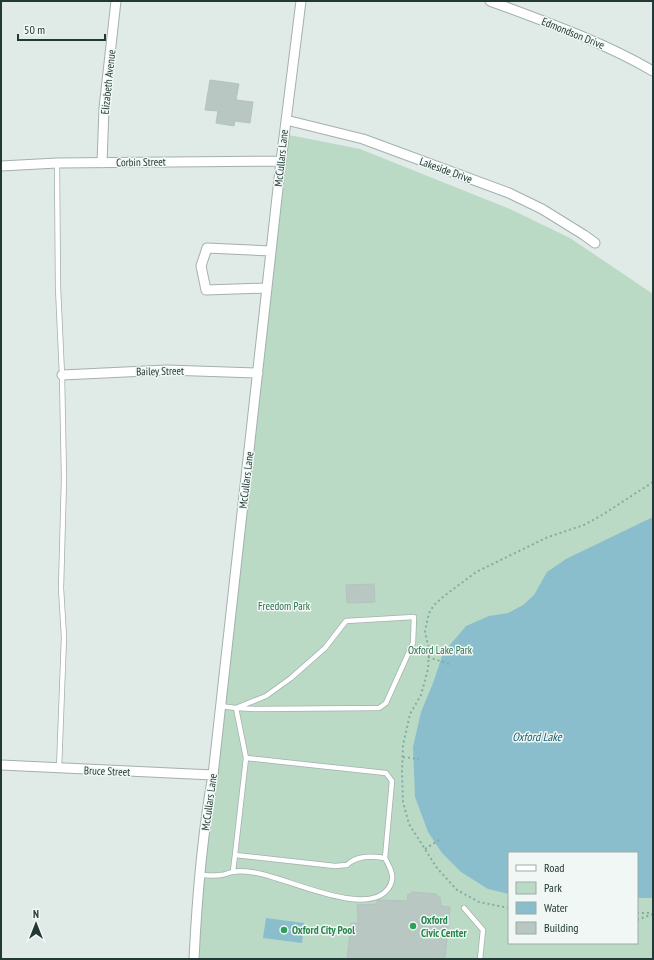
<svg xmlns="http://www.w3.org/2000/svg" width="654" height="960" viewBox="0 0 654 960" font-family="'PT Sans Narrow',sans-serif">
  <rect width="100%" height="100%" fill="#e0eae6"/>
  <path fill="#badac5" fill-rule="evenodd" d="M284 134 360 149 510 209 570 238 653 294V959H194ZM509 853H637V943H509Z"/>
  <path fill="#8abecd" d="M653 517V898H637V853H509V894L488 889 461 872 442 853 428 832 415 797 413 747 421 712 433 683 443 653 466 626 489 616 508 613 523 605 534 595 547 572 566 559Z
    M266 918 304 923 302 943 263 938Z"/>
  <path fill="#b8c7c2" stroke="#b3c3be" d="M210 80 239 84 236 100 253 102 250 123 235 121 234 126 216 123 218 111 205 110Z
    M374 584 375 602 347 603 346 585Z
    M412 892 436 894 437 896 440 897 441 906 450 907 445 959H347L351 923H358L357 905 377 904V901L379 900 407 901 408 894H411Z"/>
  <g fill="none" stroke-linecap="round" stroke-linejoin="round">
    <g stroke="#a3b1ad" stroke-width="6">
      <path id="service" d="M57 163 58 287 62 375 64 479 61 588 64 637 59 769
        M414 617 413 643 386 703 379 708 255 709 236 708 266 696 291 678 325 648 346 621Z
        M220 706 236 708 246 758 235 855
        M246 758 386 773 392 781 385 858
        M200 875C206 875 214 876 221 875 225 875 229 872 233 872 240 870 250 872 257 873 287 878 366 918 388 889 396 878 391 869 385 858 372 856 357 855 347 865L335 866 235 855 233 871
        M464 908 483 930 480 959"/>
    </g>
    <g stroke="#a3b1ad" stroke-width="11">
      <path id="minor" d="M490 1C546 22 601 41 653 71
        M286 120 363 139 509 193 542 209 584 235 595 243
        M102 163 104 108 116 1
        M1 166 57 163 281 161
        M267 288 206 290 201 266 207 248 271 251
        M62 375 167 370 258 373
        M1 765 213 775
        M194 959C197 897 202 836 213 775L281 161 301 1"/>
    </g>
    <path stroke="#82aca2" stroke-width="2" stroke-dasharray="2 3" stroke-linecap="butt" d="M428 657 452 665
      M403 757 419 759
      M425 849 439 840
      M509 908 479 902 457 890 437 868 409 824 403 802 402 772 403 745 410 714 421 695 428 669 429 650 425 631 429 613 434 605 444 596 476 572 548 537 584 525 602 515 653 482
      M637 913H653
      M637 920 653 914"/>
    <use href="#service" stroke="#fff" stroke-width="4.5"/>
    <use href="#minor" stroke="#fff" stroke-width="9"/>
  </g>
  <g fill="#2e9e5b" stroke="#f0f7f4" stroke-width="1.5">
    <circle cx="413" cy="926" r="4"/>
    <circle cx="284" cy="930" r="4"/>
  </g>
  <g text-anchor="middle" stroke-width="3" stroke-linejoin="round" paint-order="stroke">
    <g font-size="11" fill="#223935" stroke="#f0f7f4">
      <text transform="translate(573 33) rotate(22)" y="4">Edmondson Drive</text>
      <text transform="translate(108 82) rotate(-84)" y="4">Elizabeth Avenue</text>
      <text transform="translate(281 158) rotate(-84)" y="4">McCullars Lane</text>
      <text transform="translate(141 162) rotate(-1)" y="4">Corbin Street</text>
      <text transform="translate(446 170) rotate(20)" y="4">Lakeside Drive</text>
      <text transform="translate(160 371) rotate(-1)" y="4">Bailey Street</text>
      <text transform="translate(246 480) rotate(-83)" y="4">McCullars Lane</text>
      <text transform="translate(107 771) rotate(2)" y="4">Bruce Street</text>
      <text transform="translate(209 802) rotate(-82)" y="4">McCullars Lane</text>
    </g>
    <g font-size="11" fill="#2e6e4b" stroke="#f0f7f4">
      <text x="284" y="610">Freedom Park</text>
      <text x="440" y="654">Oxford Lake Park</text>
    </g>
    <g font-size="11" font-weight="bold" fill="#27864d" stroke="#f0f7f4" text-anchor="start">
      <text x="421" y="924">Oxford<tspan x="421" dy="13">Civic Center</tspan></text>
      <text x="292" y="934">Oxford City Pool</text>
    </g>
    <g font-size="12" font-style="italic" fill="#1f5e71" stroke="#f0f7f4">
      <text x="537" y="741">Oxford Lake</text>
    </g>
  </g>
  <rect width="654" height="960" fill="none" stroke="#223935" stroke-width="4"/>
  <rect x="508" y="852" width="130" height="92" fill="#f0f7f4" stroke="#9eaba8"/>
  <rect x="516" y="865" width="20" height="6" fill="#ffffff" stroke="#9eaba8"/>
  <text x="544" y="872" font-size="12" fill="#223935">Road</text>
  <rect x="516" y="882" width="20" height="12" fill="#badac5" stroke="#9eaba8"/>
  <text x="544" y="892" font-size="12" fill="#223935">Park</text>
  <rect x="516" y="902" width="20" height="12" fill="#8abecd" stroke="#9eaba8"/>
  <text x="544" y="912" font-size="12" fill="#223935">Water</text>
  <rect x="516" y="922" width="20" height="12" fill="#b8c7c2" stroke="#9eaba8"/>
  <text x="544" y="932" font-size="12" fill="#223935">Building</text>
  <g transform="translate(36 924)" stroke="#f0f7f4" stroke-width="3" paint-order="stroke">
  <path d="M0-3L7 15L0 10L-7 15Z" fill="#223935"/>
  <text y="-6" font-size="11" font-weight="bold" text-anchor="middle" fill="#223935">N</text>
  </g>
  <path d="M18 34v6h87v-6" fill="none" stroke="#223935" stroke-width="2"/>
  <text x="24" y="34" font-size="12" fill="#223935" stroke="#f0f7f4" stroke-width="3" paint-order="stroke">50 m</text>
</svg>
